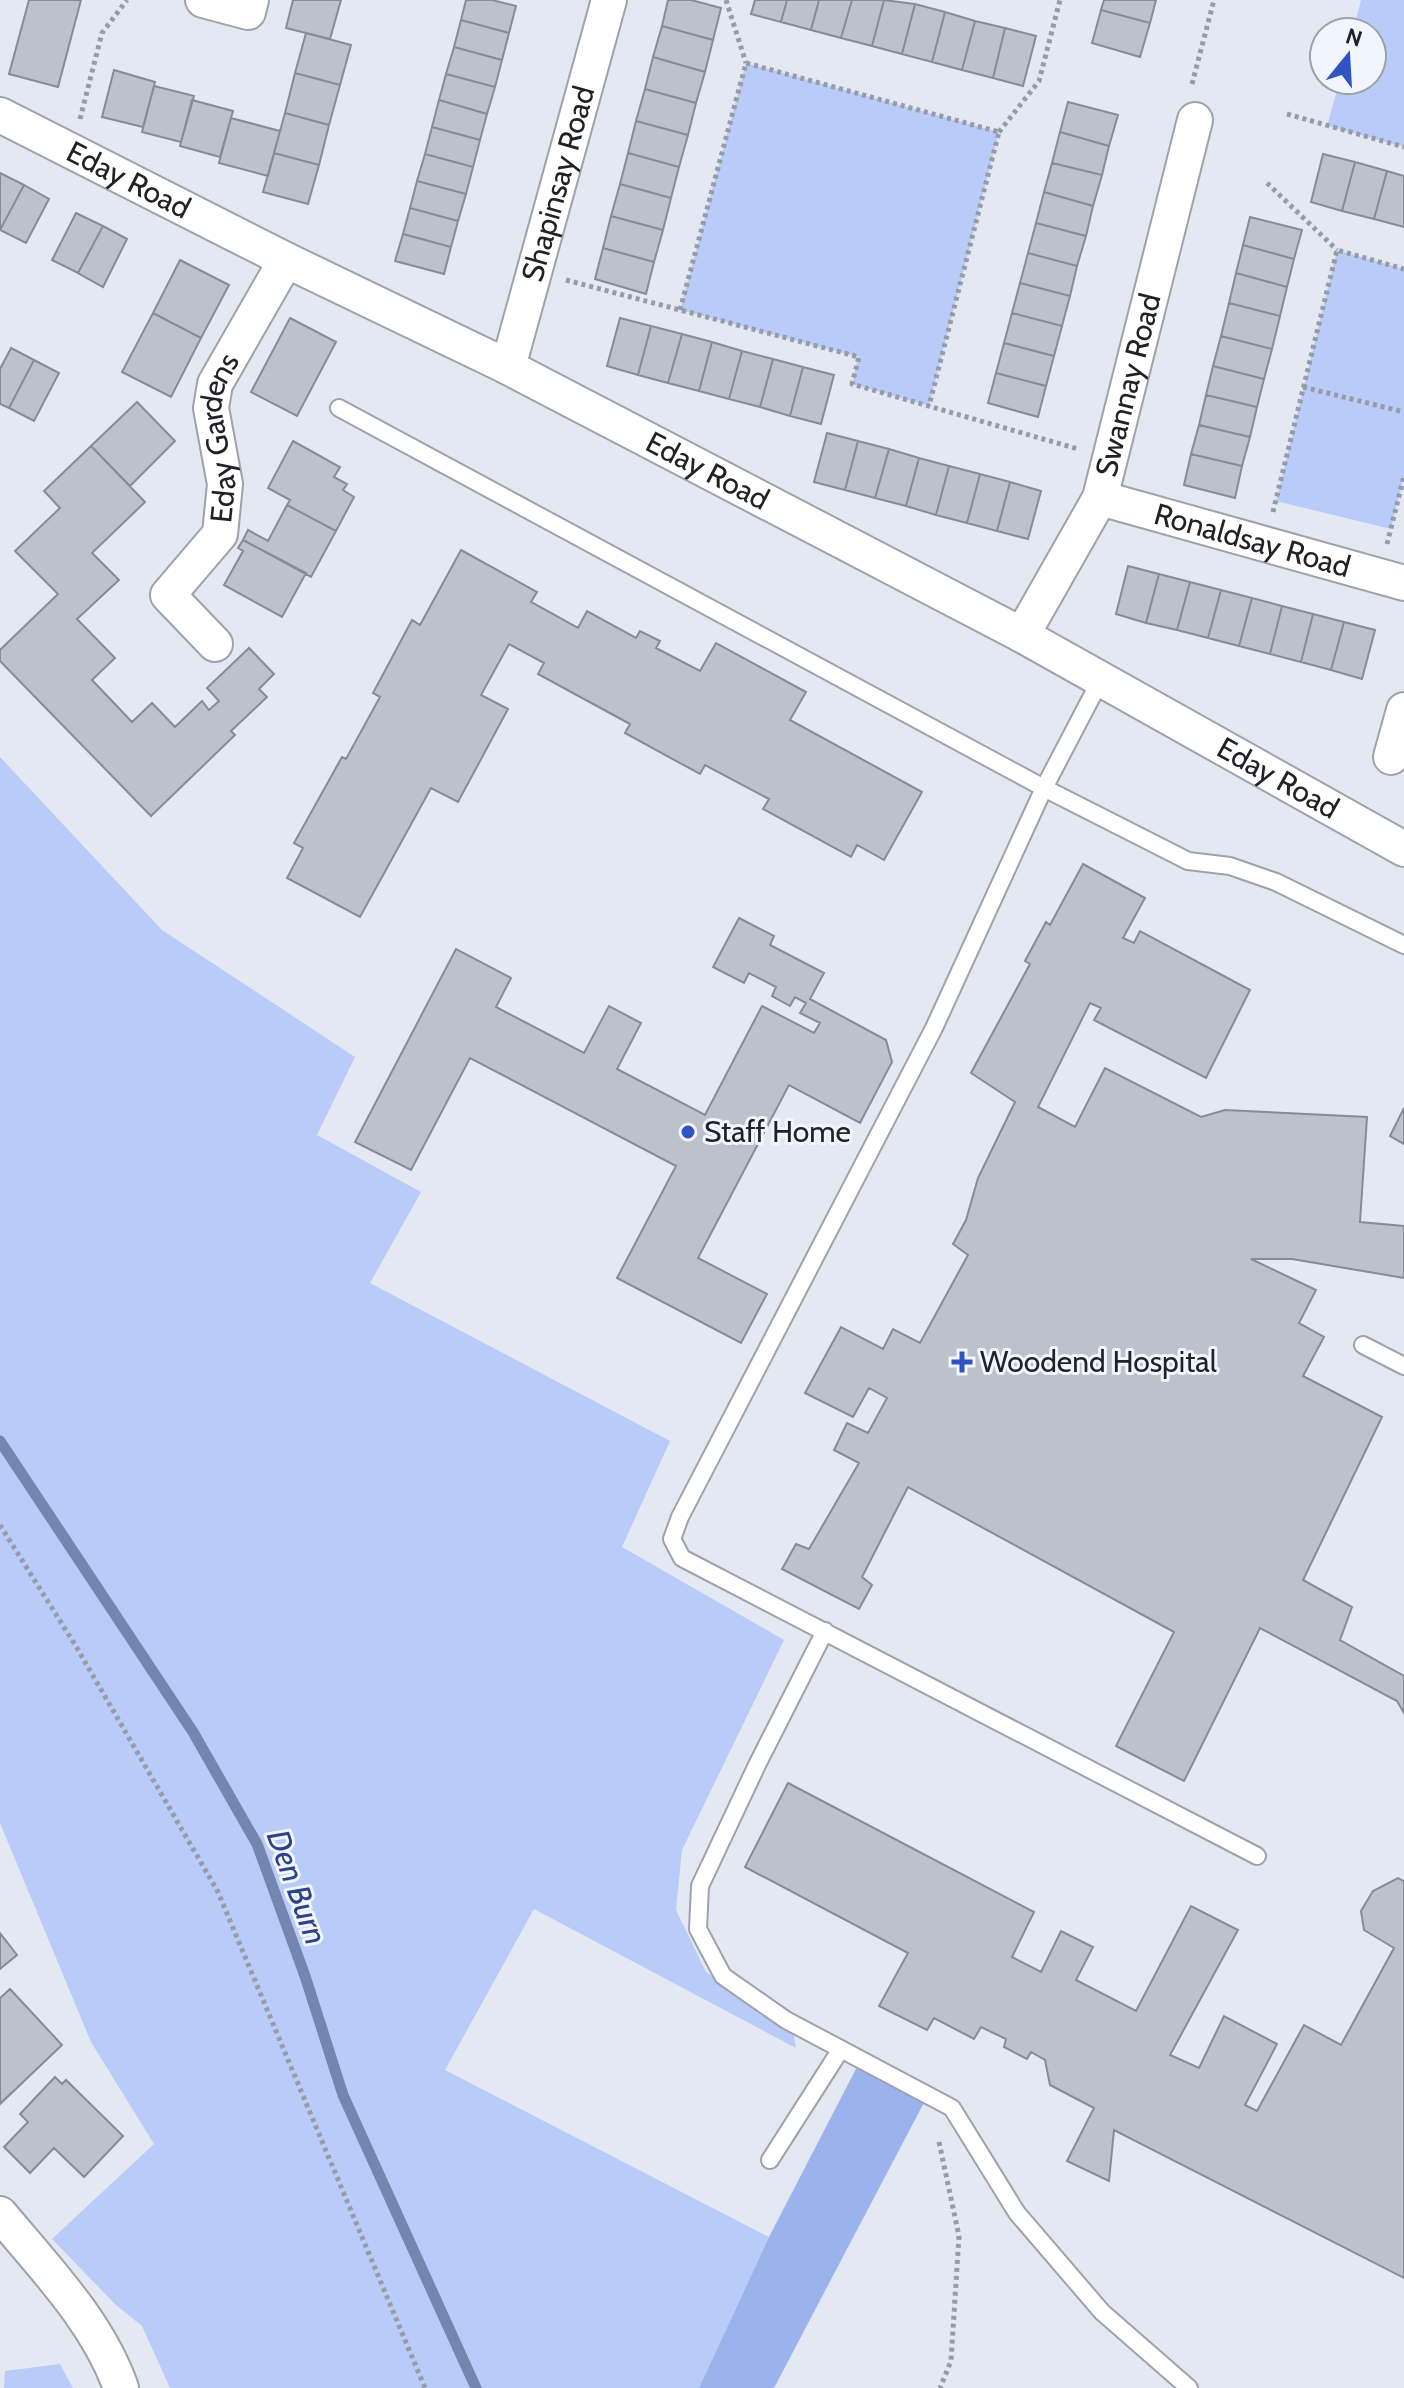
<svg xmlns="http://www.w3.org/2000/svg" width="1404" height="2388" viewBox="0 0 1404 2388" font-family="Cabin,sans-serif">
  <rect width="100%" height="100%" fill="#e3e8f3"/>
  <path fill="#b8cbf9" d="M1361 0H1404V147L1327 126 1340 80H1372V32H1353Z
    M746 63 999 132 929 406 852 384 858 357 680 310Z
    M1337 250 1404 269V476L1391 529 1276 501Z
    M0 757 162 930 355 1057 317 1135 421 1192 370 1283 670 1441 622 1547 784 1640 682 1850 676 1910 706 1972 793 2031 796 2048 534 1909 445 2070 769 2237 699 2388H170L142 2326 116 2305 52 2239 154 2144 91 2042 0 1823Z
    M60 2364 73 2388H4L5 2371Z"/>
  <path fill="#9bb3ed" d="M859 2063 928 2095 774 2388H699L769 2237Z"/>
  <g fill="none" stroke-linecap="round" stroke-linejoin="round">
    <path stroke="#7485b0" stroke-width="11" d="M0 1441 193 1732 257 1844 305 1976 343 2095 476 2388"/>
  </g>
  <path fill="#bdc1cc" stroke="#878b95" stroke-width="2" d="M29 0H81L58 87 9 74Z
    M293 0H341L330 39 286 28Z
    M466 0H492L516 6 509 33 461 20Z
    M668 0H691L721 8 713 40 662 26Z
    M755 0H787L781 22 751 14Z
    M787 0H819L811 30 781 22Z
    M819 0H852L841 38 811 30Z
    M852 0H884L872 46 841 38Z
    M884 0 915 4 902 54 872 46Z
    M1104 0H1156L1150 23 1101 10Z
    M915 4 945 12 932 62 902 54Z
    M1101 10 1150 23 1140 57 1092 43Z
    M945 12 975 21 962 70 932 62Z
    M461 20 509 33 502 60 454 47Z
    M975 21 1005 28 993 78 962 70Z
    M662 26 713 40 705 72 653 57Z
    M1005 28 1036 36 1023 86 993 78Z
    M306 33 351 45 340 85 295 73Z
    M454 47 502 60 495 87 446 74Z
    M653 57 705 72 696 103 645 89Z
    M114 70 155 82 143 127 102 117Z
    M295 73 340 85 329 125 285 113Z
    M446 74 495 87 487 114 439 100Z
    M154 86 194 96 181 142 142 132Z
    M645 89 696 103 688 135 636 121Z
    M192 100 233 111 220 157 180 146Z
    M439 100 487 114 480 140 432 127Z
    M1068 102 1118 115 1109 146 1060 132Z
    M285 113 329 125 319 165 274 153Z
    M231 118 280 131 268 176 219 163Z
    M636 121 688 135 679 167 628 153Z
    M432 127 480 140 473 167 425 154Z
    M1060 132 1109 146 1102 175 1052 163Z
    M274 153 319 165 308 204 263 192Z
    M628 153 679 167 671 198 620 184Z
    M425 154 473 167 466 194 417 181Z
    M1323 154 1355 162 1342 211 1311 202Z
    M1355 162 1387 171 1374 219 1342 211Z
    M1052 163 1102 175 1093 206 1044 192Z
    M1387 171 1404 176V227L1374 219Z
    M0 173 24 185 0 230Z
    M417 181 466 194 458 221 410 208Z
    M620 184 671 198 663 230 611 216Z
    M24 185 49 199 26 243 0 230Z
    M1044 192 1093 206 1086 236 1036 223Z
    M410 208 458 221 451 247 403 234Z
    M76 213 103 226 78 273 52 260Z
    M611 216 663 230 654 262 603 248Z
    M1250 217 1302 230 1294 259 1243 245Z
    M1036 223 1086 236 1077 266 1028 253Z
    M103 226 127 239 103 287 78 273Z
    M403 234 451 247 444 274 395 261Z
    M1243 245 1294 259 1287 287 1236 273Z
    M603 248 654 262 646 294 595 279Z
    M1028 253 1077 266 1070 296 1020 283Z
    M180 260 229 285 201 338 153 313Z
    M1236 273 1287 287 1280 316 1229 303Z
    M1020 283 1070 296 1062 326 1012 313Z
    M1229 303 1280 316 1272 349 1221 336Z
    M153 313 201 338 171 397 122 372Z
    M1012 313 1062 326 1054 356 1004 343Z
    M290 318 336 342 297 416 251 392Z
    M620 318 651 326 638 375 607 366Z
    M651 326 682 334 668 383 638 375Z
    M682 334 712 342 699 391 668 383Z
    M1221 336 1272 349 1264 379 1213 366Z
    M712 342 742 351 729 399 699 391Z
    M1004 343 1054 356 1046 386 996 373Z
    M11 348 34 360 9 408 0 404V369Z
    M742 351 773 359 760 407 729 399Z
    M773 359 803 367 790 416 760 407Z
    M34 360 59 373 34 421 9 408Z
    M1213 366 1264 379 1257 407 1206 395Z
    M803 367 834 375 821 424 790 416Z
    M996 373 1046 386 1038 417 988 403Z
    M1206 395 1257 407 1250 437 1199 425Z
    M137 402 175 441 130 486 91 446Z
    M1199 425 1250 437 1242 466 1191 454Z
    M827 433 858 441 845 490 814 482Z
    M293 441 340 467 334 477 347 484 343 490 354 497 336 531 287 505 290 500 268 488Z
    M858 441 889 449 875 498 845 490Z
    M91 446 145 502 92 553 119 580 77 619 115 658 92 680 132 722 152 703 175 727 202 701 209 710 219 701 207 688 249 648 274 674 259 689 267 697 231 731 235 735 151 816 0 661V650L58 594 15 551 60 508 44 491Z
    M889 449 919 458 906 506 875 498Z
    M1191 454 1242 466 1235 498 1184 485Z
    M919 458 949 466 936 515 906 506Z
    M949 466 980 474 967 523 936 515Z
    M980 474 1010 482 997 531 967 523Z
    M1010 482 1041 491 1028 539 997 531Z
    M287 505 336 531 311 577 243 540 248 530 268 541Z
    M243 540 306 573 282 617 224 585 243 551 238 548Z
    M461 550 537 592 531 602 578 628 587 611 636 638 640 631 660 641 656 648 700 671 716 643 806 692 790 720 922 792 884 860 857 845 851 857 763 809 769 799 705 765 700 774 625 733 630 724 538 674 544 663 509 644 481 695 508 709 458 802 431 788 360 917 287 878 303 848 294 843 342 757 346 759 380 697 373 693 412 620 420 625Z
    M1128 566 1159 574 1146 623 1116 614Z
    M1159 574 1190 582 1177 630 1146 623Z
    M1190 582 1221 590 1208 638 1177 630Z
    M1221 590 1252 598 1239 646 1208 638Z
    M1252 598 1282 606 1270 654 1239 646Z
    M1282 606 1313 614 1301 662 1270 654Z
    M1313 614 1344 622 1331 670 1301 662Z
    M1344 622 1375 630 1362 679 1331 670Z
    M1083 864 1145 898 1123 938 1134 943 1140 931 1250 990 1206 1078 1094 1020 1101 1008 1090 1003 1038 1107 1075 1127 1105 1068 1201 1117 1225 1110 1367 1117 1360 1222 1404 1226V1278L1292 1259H1251L1316 1290 1299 1323 1324 1337 1303 1376 1382 1417 1303 1580 1352 1607 1340 1640 1404 1676V1713L1397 1701 1260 1628 1184 1781 1116 1746 1174 1632 908 1487 862 1577 872 1585 859 1609 782 1569 796 1544 809 1549 859 1463 834 1450 847 1423 868 1433 887 1398 869 1388 853 1417 805 1393 841 1327 883 1349 893 1329 920 1343 968 1255 953 1244 966 1220 978 1178 1015 1102 971 1073 1030 964 1025 961 1046 922 1050 925Z
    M739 918 774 936 770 945 824 973 810 999 886 1040 892 1062 860 1123 789 1085 698 1258 767 1294 741 1343 617 1278 676 1166 470 1058 411 1170 355 1142 456 949 511 978 496 1007 584 1053 609 1006 641 1023 617 1069 705 1115 762 1006 814 1033 820 1023 800 1013 806 1003 795 997 790 1006 772 996 776 987 749 973 744 983 713 967Z
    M1404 1108V1144L1390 1136Z
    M788 1783 1034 1912 1012 1957 1041 1972 1061 1931 1093 1947 1076 1980 1136 2011 1191 1906 1238 1930 1170 2055 1199 2068 1224 2016 1277 2044 1245 2105 1257 2111 1304 2025 1341 2045 1394 1948 1364 1930 1361 1911 1373 1891 1398 1878 1404 1881V2278L1114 2130 1109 2181 1067 2161 1094 2108 1050 2085 1045 2060 1031 2052 1027 2059 1004 2047 1006 2039 981 2027 974 2039 934 2018 927 2030 879 2006 908 1953 745 1867Z
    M0 1933 17 1955 0 1969Z
    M10 1989 62 2045 0 2104V1998Z
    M55 2077 62 2084 66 2080 123 2136 84 2177 54 2148 30 2173 4 2147 28 2122 20 2114Z"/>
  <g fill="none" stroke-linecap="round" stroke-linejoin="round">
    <g stroke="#9ea2ac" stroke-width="20">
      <path id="service" d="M339 408 1044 788 1188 861 1230 866 1276 882 1404 945
        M1100 681 1044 788 934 1028 680 1517 672 1539 682 1558 1257 1856
        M1363 1345 1404 1366
        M825 1631 757 1765 700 1886 698 1929 723 1976 786 2020 952 2108 1017 2213 1102 2312 1189 2388
        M770 2160 841 2049"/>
    </g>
    <g stroke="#9ea2ac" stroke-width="38">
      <g id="minor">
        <path d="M203 0 248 12 251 0"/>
        <path id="s1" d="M0 115 286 260 508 367 1022 635 1404 849"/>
        <path id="s2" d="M508 367 609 0"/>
        <path id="s3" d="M1100 498 1404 583"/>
        <path id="s4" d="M1022 635 1100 498 1195 120"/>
        <path id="s5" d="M215 644 168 595 220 534 225 484 211 408 215 384 286 260"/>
        <path d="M1391 757 1404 710"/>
        <path d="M0 2214C44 2267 98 2322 121 2388"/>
      </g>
    </g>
    <path stroke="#979ba3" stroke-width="5" stroke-dasharray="4 4" stroke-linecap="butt" d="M726 0 746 63
      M1192 84 1214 0
      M1287 114 1404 147
      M80 119 102 33 127 0
      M999 132 1039 81 1060 0
      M1267 183 1337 250
      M566 280 859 357 852 384 1078 449
      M680 310 746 63 999 132 929 406
      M1303 387 1404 412
      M1273 512 1337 250 1404 269
      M1387 544 1404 476
      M0 1525 77 1648 218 1892 425 2388
      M939 2142 959 2236 951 2361 940 2388"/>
    <use href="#service" stroke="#fff" stroke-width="16"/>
    <use href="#minor" stroke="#fff" stroke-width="34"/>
  </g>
  <g fill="#3253c4" stroke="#f1f5fe" stroke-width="3">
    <circle cx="688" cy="1132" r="8"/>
    <path d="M958 1350h8v8h8v8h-8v8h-8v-8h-8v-8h8z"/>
  </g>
  <g text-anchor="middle" stroke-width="6" stroke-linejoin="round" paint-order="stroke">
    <g font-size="30" fill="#202226" stroke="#f1f5fe">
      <text dy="10" stroke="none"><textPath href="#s1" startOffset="144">Eday Road</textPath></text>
      <text dy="10" stroke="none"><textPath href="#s2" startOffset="190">Shapinsay Road</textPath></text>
      <text dy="10" stroke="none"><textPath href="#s4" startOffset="274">Swannay Road</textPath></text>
      <text dy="10" stroke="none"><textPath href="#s5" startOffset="246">Eday Gardens</textPath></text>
      <text dy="10" stroke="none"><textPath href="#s1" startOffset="792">Eday Road</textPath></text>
      <text dy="10" stroke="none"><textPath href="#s3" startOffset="158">Ronaldsay Road</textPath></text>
      <text dy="10" stroke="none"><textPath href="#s1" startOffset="1440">Eday Road</textPath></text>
    </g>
    <g font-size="30" fill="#202226" stroke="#f1f5fe" text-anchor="start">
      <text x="704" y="1142">Staff Home</text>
      <text x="980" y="1372">Woodend Hospital</text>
    </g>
    <g font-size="32" font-style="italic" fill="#2b4286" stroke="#f1f5fe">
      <text transform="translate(297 1887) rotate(70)" y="11">Den Burn</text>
    </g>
  </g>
  <g transform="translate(1348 56) rotate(18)"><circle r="38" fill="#f1f5fe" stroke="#9da1a8" stroke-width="2"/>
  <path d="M0-6L14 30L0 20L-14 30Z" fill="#3253c4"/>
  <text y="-12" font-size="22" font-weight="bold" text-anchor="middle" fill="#202226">N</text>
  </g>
</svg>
